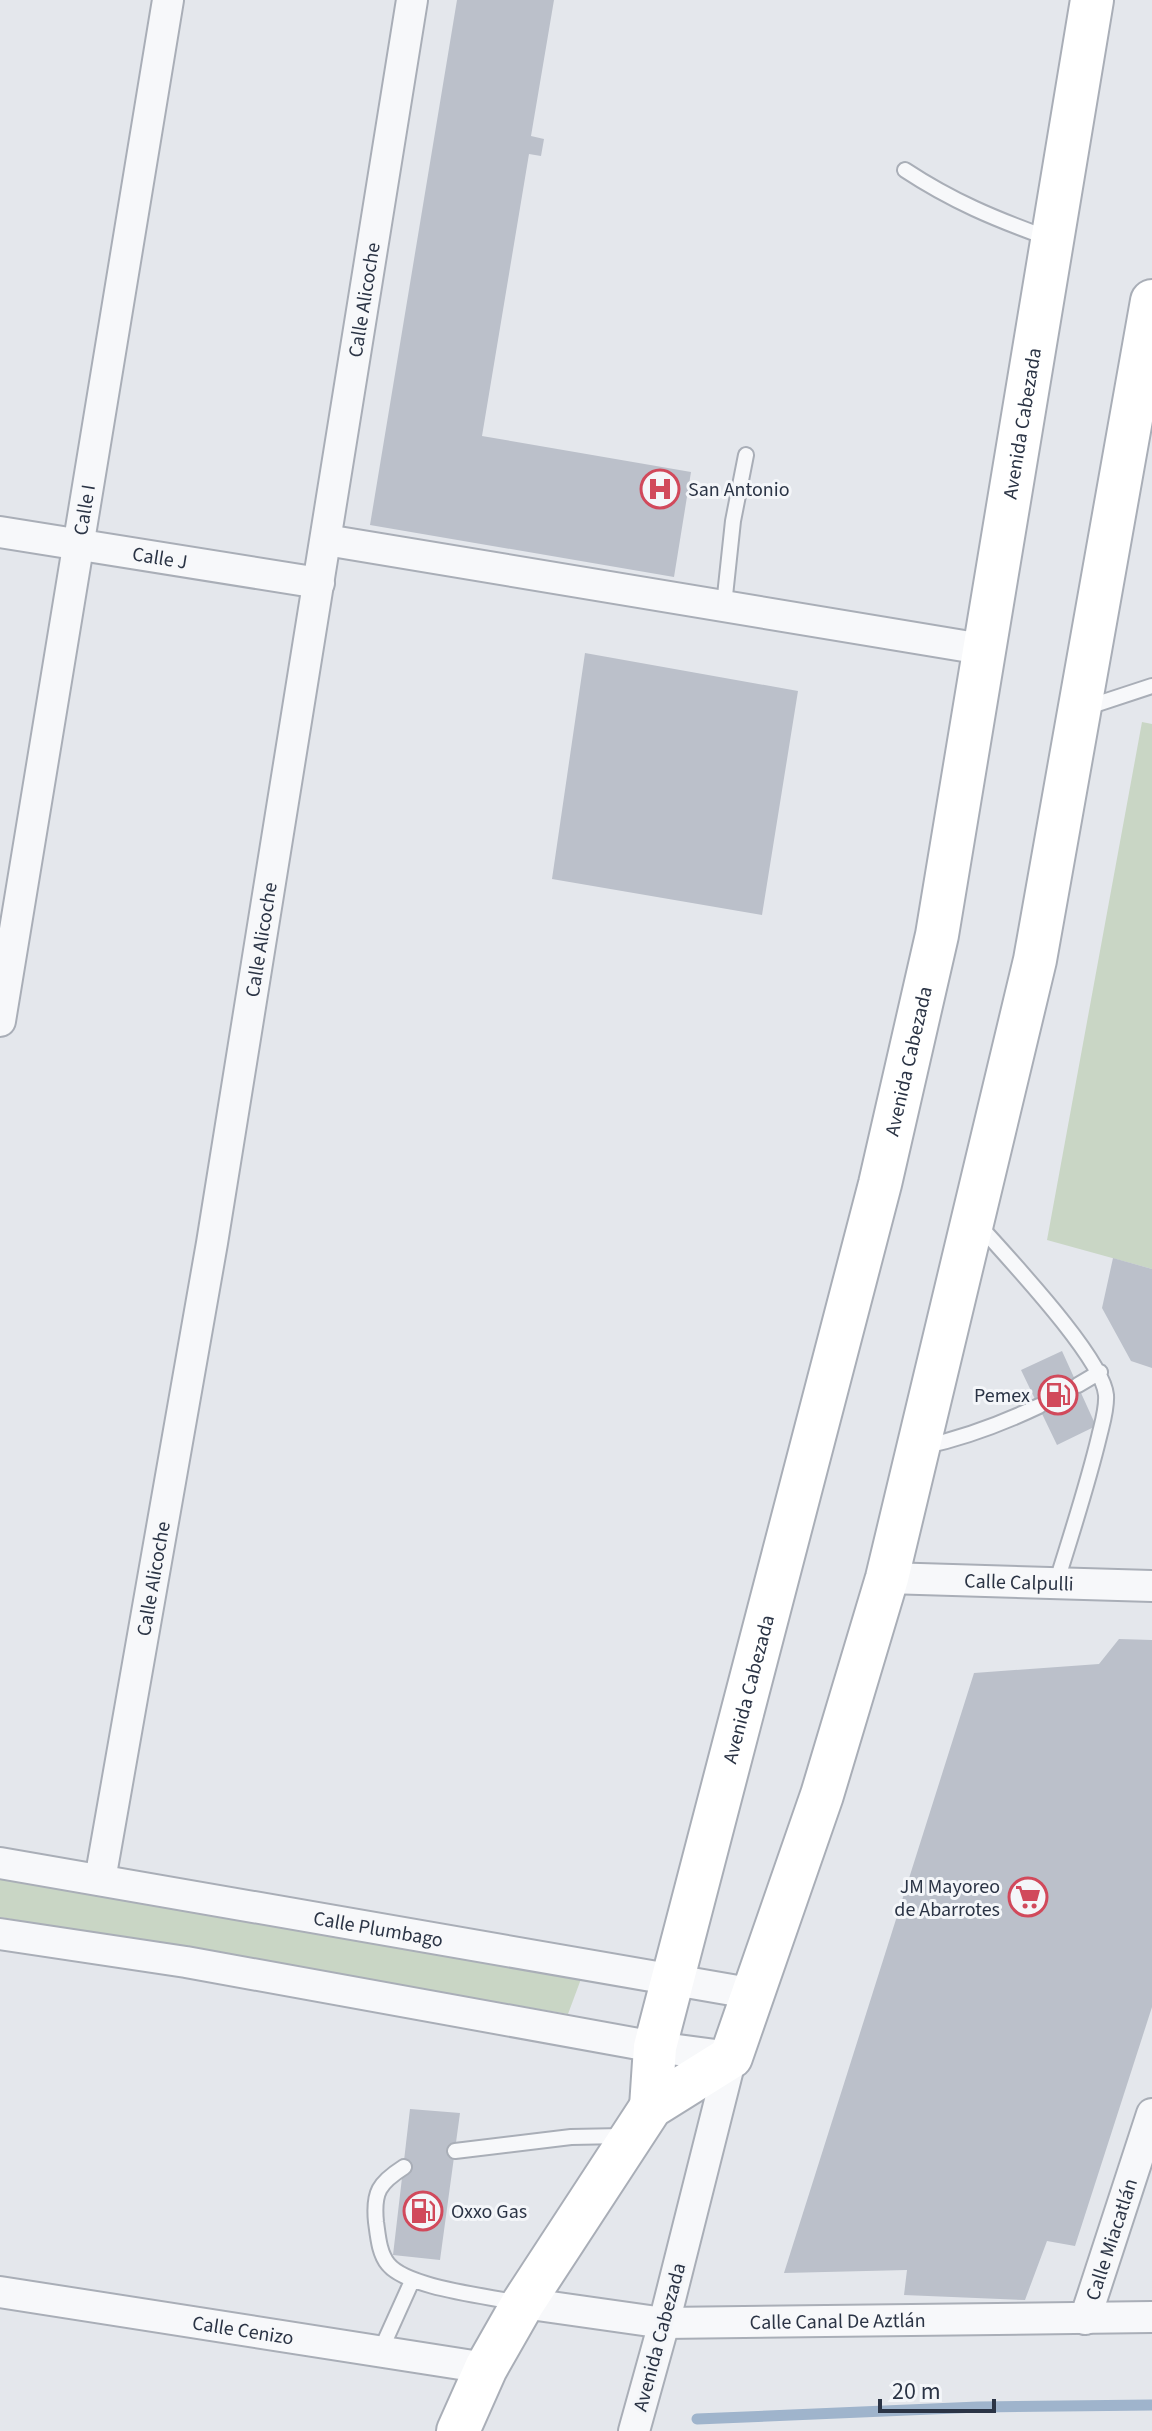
<svg xmlns="http://www.w3.org/2000/svg" width="1152" height="2431" viewBox="0 0 1152 2431" font-family="'Source Sans 3',sans-serif">
  <rect width="100%" height="100%" fill="#e4e7ec"/>
  <path fill="#c9d6c5" d="M1142 722 1152 724V1269L1047 1240Z
    M0 1877 581 1979 568 2014 0 1917Z"/>
  <g fill="none" stroke-linecap="round" stroke-linejoin="round">
    <path stroke="#9fb4cc" stroke-width="11" d="M697 2419 978 2407 1152 2405"/>
  </g>
  <path fill="#bbc0ca" d="M457 0H554L531 136 544 139 541 156 529 154 482 436 691 472 674 577 370 525Z
    M585 653 798 691 762 915 552 879Z
    M1113 1258 1152 1269V1368L1131 1361 1102 1308Z
    M1062 1351 1096 1426 1057 1445 1021 1370Z
    M1119 1639 1152 1640V2007L1075 2246 1047 2241 1025 2300 904 2295 907 2270 784 2273 974 1673 1099 1664Z
    M410 2109 460 2113 440 2260 393 2255Z"/>
  <g fill="none" stroke-linecap="round" stroke-linejoin="round">
    <g stroke="#a9aeb7" stroke-width="18">
      <path id="lane" d="M905 170C952 201 995 219 1048 238
        M724 605 733 521 746 455
        M1085 708 1152 686
        M979 1225C1007 1257 1103 1358 1106 1395 1107 1409 1102 1424 1099 1437 1087 1487 1071 1535 1056 1584
        M1078 1385 1100 1372
        M922 1447C964 1438 1001 1424 1039 1406
        M455 2151 571 2137 622 2136
        M404 2167C379 2183 373 2192 376 2222 378 2236 379 2253 388 2264 407 2288 488 2296 519 2303
        M380 2352 412 2281"/>
    </g>
    <g stroke="#a9aeb7" stroke-width="34">
      <g id="street">
        <path id="s1" d="M0 532 319 583"/>
        <path d="M326 540 982 649"/>
        <path id="s2" d="M0 1021 168 0"/>
        <path id="s3" d="M887 1578 1152 1586"/>
        <path id="s4" d="M0 1863 755 1994"/>
        <path id="s5" d="M100 1880 212 1243 412 0"/>
        <path d="M0 1934 186 1962 655 2047 731 2057 664 2323 634 2431"/>
        <path id="s6" d="M0 2292 486 2368"/>
        <path id="s7" d="M523 2303 664 2323 1152 2317"/>
        <path id="s8" d="M1085 2319 1152 2114"/>
      </g>
    </g>
    <g stroke="#a9aeb7" stroke-width="46">
      <g id="secondary">
        <path id="s9" d="M651 2107 655 2047 880 1184 937 935 1092 0"/>
        <path d="M458 2431 486 2368 523 2303 651 2107 731 2057 822 1795 887 1578 1035 960 1152 301"/>
      </g>
    </g>
    <use href="#lane" stroke="#f7f8fa" stroke-width="14"/>
    <use href="#street" stroke="#f7f8fa" stroke-width="30"/>
    <use href="#secondary" stroke="#fff" stroke-width="42"/>
  </g>
  <defs>
    <g id="hospital-ring" transform="scale(2)"><circle r="9.5" fill="#f4f6f9" stroke="#d1495b" stroke-width="1.5"/><path d="M-5-5h3v3.5h4V-5h3V5h-3V1.5h-4V5h-3Z" fill="#d1495b"/></g>
    <g id="fuel-ring" transform="scale(2)"><circle r="9.5" fill="#f4f6f9" stroke="#d1495b" stroke-width="1.5"/><path d="M-5.5-6h7V0h2V4h1.3V-2.5L3-4.5l.8-.8L6-3V5H2.5V1h-1V6h-7ZM-4.2-4.7v3.2H.2V-4.7Z" fill="#d1495b"/></g>
    <g id="supermarket-ring" transform="scale(2)"><circle r="9.5" fill="#f4f6f9" stroke="#d1495b" stroke-width="1.5"/><path d="M-6-5.5h2.5l.6 2H6L4.5 2H-2.5L-4.4-4H-6ZM-1.5 3.2a1.3 1.3 0 1 0 .1 0ZM3 3.2a1.3 1.3 0 1 0 .1 0Z" fill="#d1495b"/></g>
  </defs>
  <g fill-rule="evenodd">
    <use href="#hospital-ring" x="660" y="489"/>
    <use href="#fuel-ring" x="1058" y="1395"/>
    <use href="#supermarket-ring" x="1028" y="1897"/>
    <use href="#fuel-ring" x="423" y="2211"/>
  </g>
  <g text-anchor="middle" stroke-width="6" stroke-linejoin="round" paint-order="stroke">
    <g font-size="20" fill="#2b3445" stroke="#f4f6f9">
      <text dy="7" stroke="none"><textPath href="#s5" startOffset="1602">Calle Alicoche</textPath></text>
      <text dy="7" stroke="none"><textPath href="#s9" startOffset="1726">Avenida Cabezada</textPath></text>
      <text dy="7" stroke="none"><textPath href="#s2" startOffset="518">Calle I</textPath></text>
      <text dy="7" stroke="none"><textPath href="#s1" startOffset="162">Calle J</textPath></text>
      <text dy="7" stroke="none"><textPath href="#s5" startOffset="954">Calle Alicoche</textPath></text>
      <text dy="7" stroke="none"><textPath href="#s9" startOffset="1078">Avenida Cabezada</textPath></text>
      <text dy="7" stroke="none"><textPath href="#s5" startOffset="306">Calle Alicoche</textPath></text>
      <text dy="7" stroke="none"><textPath href="#s3" startOffset="132">Calle Calpulli</textPath></text>
      <text dy="7" stroke="none"><textPath href="#s9" startOffset="430">Avenida Cabezada</textPath></text>
      <text dy="7" stroke="none"><textPath href="#s4" startOffset="384">Calle Plumbago</textPath></text>
      <text dy="7" stroke="none"><textPath href="#s8" startOffset="84">Calle Miacatlán</textPath></text>
      <text dy="7" stroke="none"><textPath href="#s7" startOffset="316">Calle Canal De Aztlán</textPath></text>
      <text dy="7" stroke="none"><textPath href="#s6" startOffset="246">Calle Cenizo</textPath></text>
      <text transform="translate(659 2337) rotate(-75)" y="7">Avenida Cabezada</text>
    </g>
    <g font-size="20" fill="#2b3445" stroke="#f4f6f9" text-anchor="start">
      <text x="688" y="496">San Antonio</text>
      <text x="1030" y="1402" text-anchor="end">Pemex</text>
      <text x="1000" y="1893" text-anchor="end">JM Mayoreo<tspan x="1000" dy="23">de Abarrotes</tspan></text>
      <text x="451" y="2218">Oxxo Gas</text>
    </g>
  </g>
  <path d="M880 2399v12h114v-12" fill="none" stroke="#2b3445" stroke-width="4"/>
  <text x="892" y="2399" font-size="24" fill="#2b3445" stroke="#f4f6f9" stroke-width="6" paint-order="stroke">20 m</text>
</svg>
